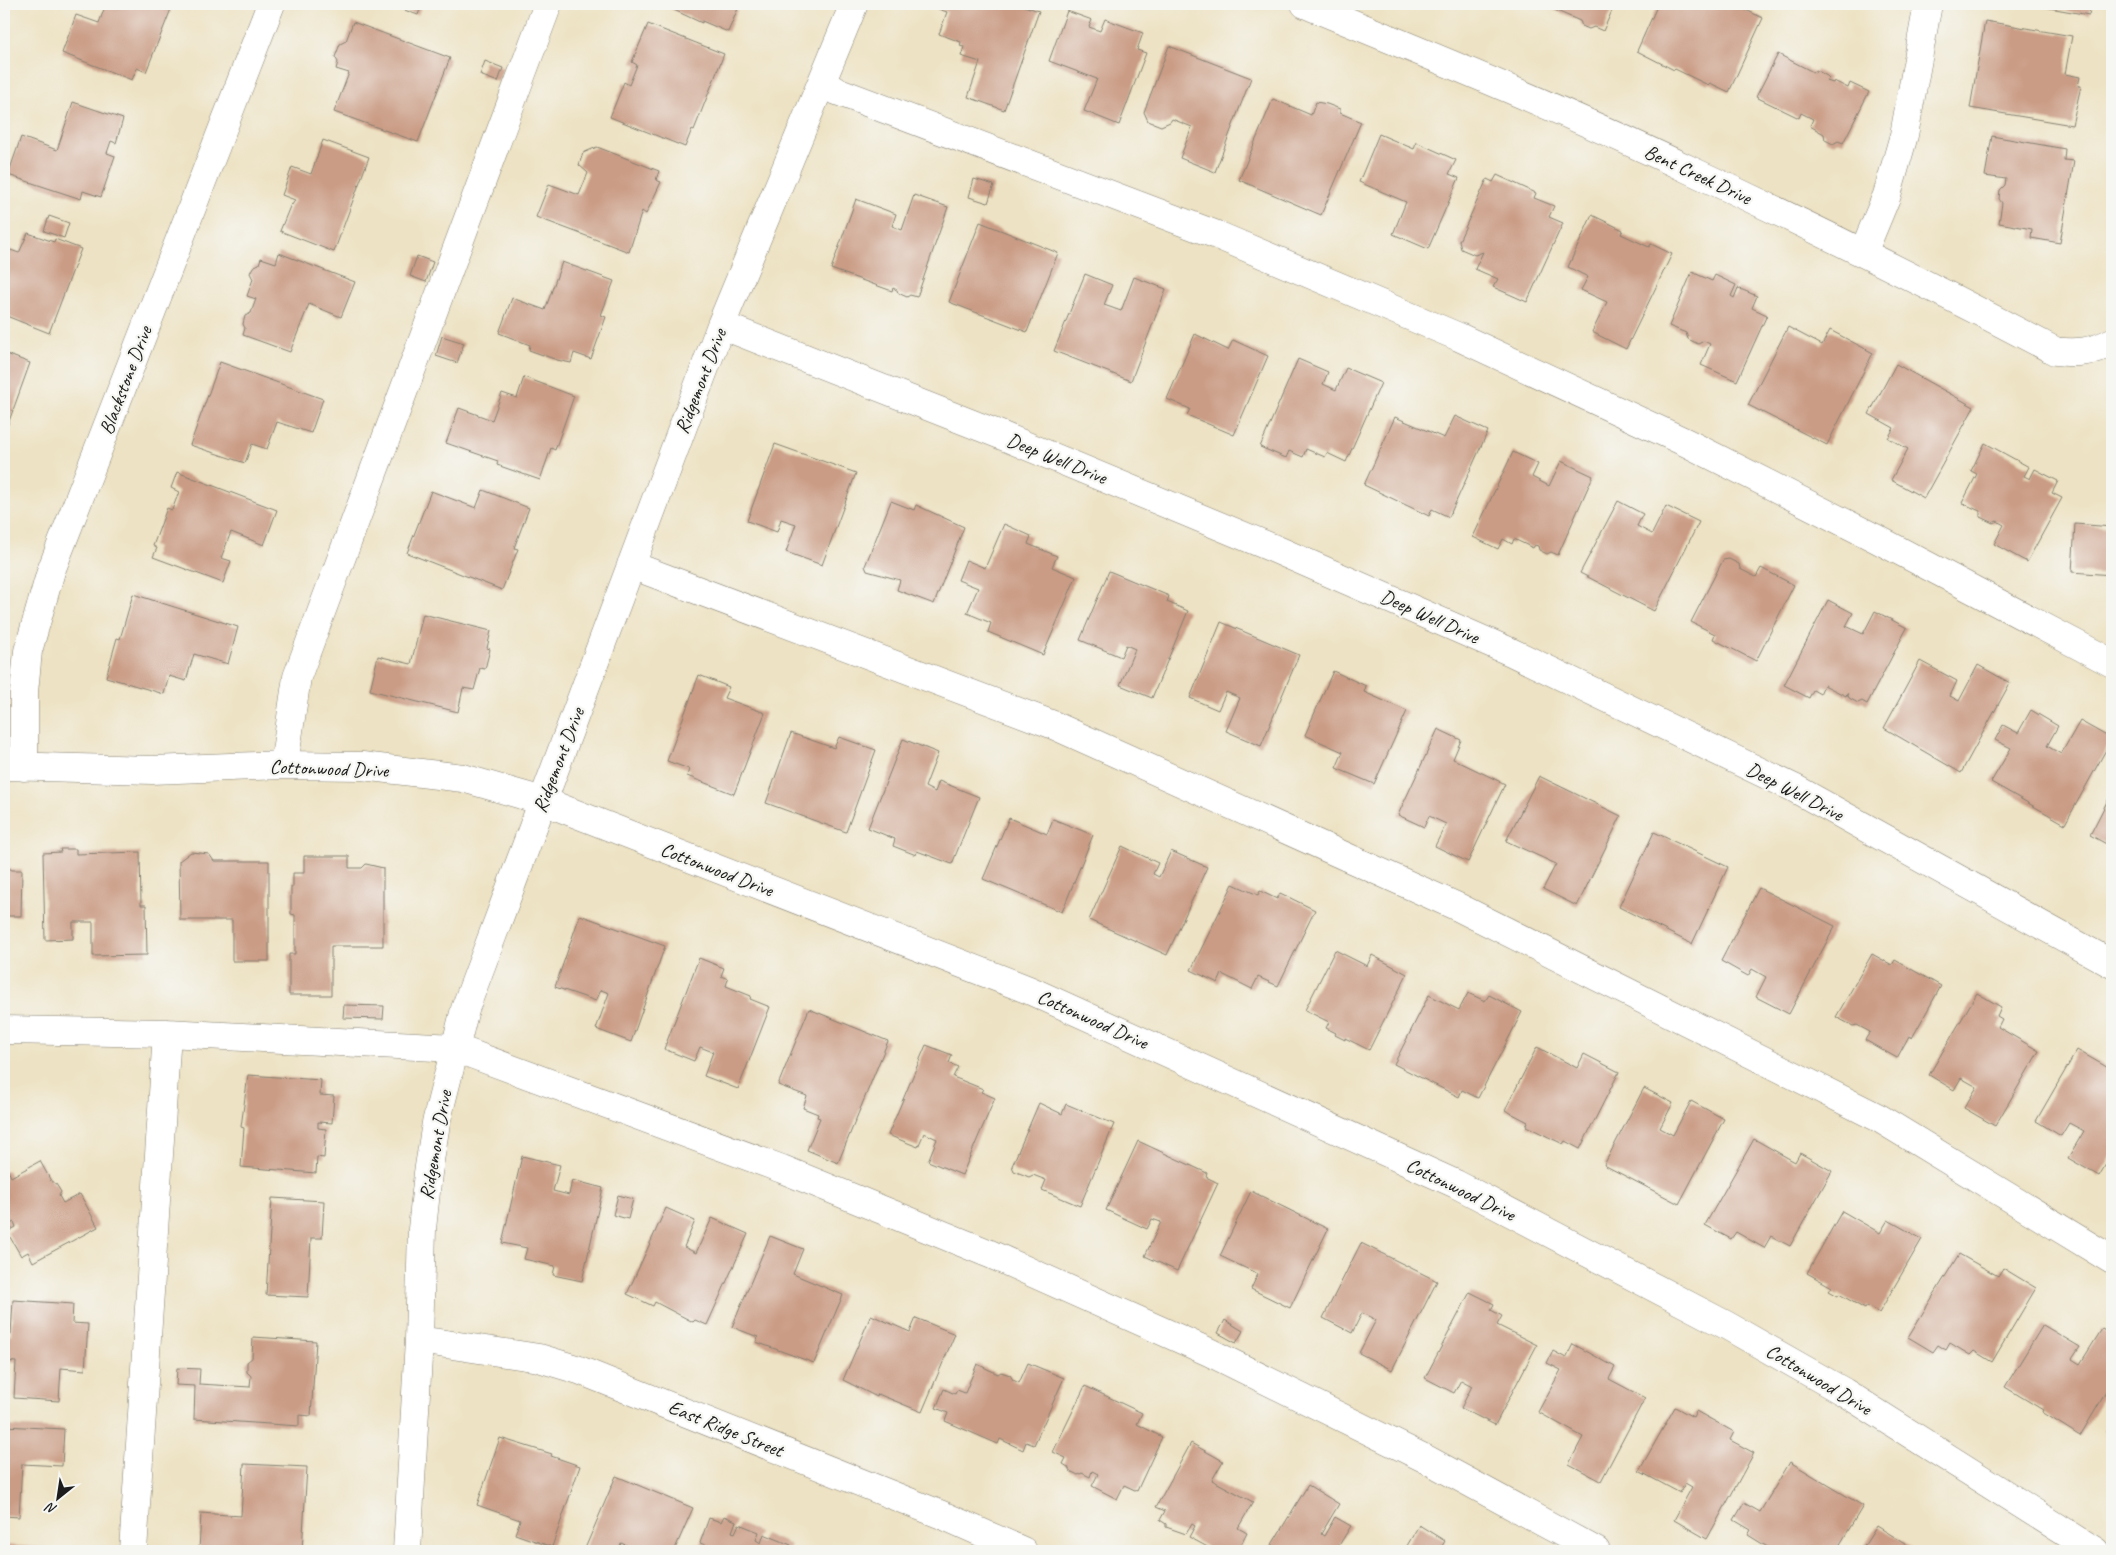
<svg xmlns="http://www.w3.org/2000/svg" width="2116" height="1555" viewBox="0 0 2116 1555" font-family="Caveat,sans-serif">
  <rect width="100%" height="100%" fill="#f6f6f2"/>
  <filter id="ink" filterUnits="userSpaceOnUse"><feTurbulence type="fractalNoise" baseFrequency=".02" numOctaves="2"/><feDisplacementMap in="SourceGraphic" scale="10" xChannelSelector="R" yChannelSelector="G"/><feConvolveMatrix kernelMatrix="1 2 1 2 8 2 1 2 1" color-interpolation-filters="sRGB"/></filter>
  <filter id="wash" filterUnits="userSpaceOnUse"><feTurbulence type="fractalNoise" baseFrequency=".0096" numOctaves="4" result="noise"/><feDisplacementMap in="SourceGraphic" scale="20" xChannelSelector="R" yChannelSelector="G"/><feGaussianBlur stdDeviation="1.12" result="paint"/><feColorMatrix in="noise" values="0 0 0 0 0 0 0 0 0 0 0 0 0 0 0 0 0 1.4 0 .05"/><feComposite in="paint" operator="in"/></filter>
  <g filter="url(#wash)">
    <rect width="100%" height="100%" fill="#ede2c3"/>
    <g id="blocks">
      <path fill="#ca9c85" d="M106 4H173L146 72 137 68 132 80 62 53 76 15 99 23Z
        M388 4H422L418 15Z
        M661 4H740L728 32 702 21V23Z
        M930 4H1018L1039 11 1004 110 968 97 980 62 961 56 964 47 960 46 961 42 939 34 947 12 930 6Z
        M1532 4H1615L1603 31 1594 27 1589 29 1582 26 1580 21 1543 5 1540 7Z
        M1658 4H1717L1722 6 1723 4H1733L1763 18 1729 92 1710 83 1708 85 1675 69 1674 70 1637 51Z
        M2027 4H2091L2089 15Z
        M1067 11 1092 20 1089 27 1100 31 1105 19 1143 33 1137 50 1146 53 1119 125 1084 111 1097 79 1049 61Z
        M1985 21 2072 36 2065 74 2080 77 2078 86H2081L2072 125 1970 108Z
        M353 22 450 58 418 142 334 112 349 73 336 69 338 62 335 57 340 44 346 41Z
        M648 24 724 54 694 130 692 129 685 147 610 117 624 82 629 85 637 65 632 62Z
        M1169 46 1251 78 1215 172 1180 158 1192 127 1172 119 1170 122 1161 126 1148 121 1144 112Z
        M1778 54 1815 73 1816 70 1827 76 1829 78 1827 81 1833 83 1834 81 1848 88 1850 83 1869 92 1843 143 1838 141 1833 144 1825 140 1824 134 1810 126 1813 119 1801 113 1799 118 1756 97Z
        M485 61 503 68 498 82 480 75Z
        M1273 99 1311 115 1316 102 1327 104 1340 109V113L1361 122 1321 215 1239 180Z
        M73 102 123 119 116 143 111 141 107 153 115 156 101 197 83 191 81 199 8 175 21 137 57 150Z
        M1379 134 1414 149 1416 142 1456 160 1449 174 1459 178 1428 249 1393 234 1406 202 1359 182Z
        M1992 136 2065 149 2064 160 2074 161 2060 243 2031 238 2032 229 1999 223 2002 203 1999 199 2000 190 2005 185 2006 179 1985 176Z
        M323 140 369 157 334 252 280 231 291 204 292 205 295 200 282 195 292 167 311 174Z
        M597 147 659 171 656 180 661 182 646 214 642 211 629 252 536 217 549 184 579 195 588 173 579 165 583 153Z
        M1497 175 1536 193 1534 198 1554 206 1549 217 1563 223 1527 302 1493 287 1498 279 1475 269 1483 252 1475 255 1461 249 1459 241 1487 179 1493 182Z
        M974 179 994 185 988 203 969 197Z
        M914 195 948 207 917 297 910 295 907 297 898 293 897 290 893 288 892 291 831 269 856 199 896 214 892 226 902 230Z
        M1592 215 1623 230 1621 234 1649 247 1651 244 1672 254 1626 349 1592 332 1607 302 1581 290 1588 277 1568 267Z
        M49 216 69 223 64 238 44 231Z
        M980 222 1058 253 1027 332 949 302Z
        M28 233 54 242 55 239 81 249 49 333 4 315V252L5 248 19 253Z
        M279 253 355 282 341 317 309 304 290 352 243 335 245 328 243 324 245 316 251 313 256 299 247 296 253 279 250 273 253 267 259 264 261 258 276 263Z
        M417 256 433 262 426 282 410 276Z
        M562 262 614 281 601 315 606 317 591 359 574 353 571 363 557 360 529 350 530 345 499 333 512 298 545 310Z
        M1692 272 1712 281 1715 275 1736 285 1731 296 1734 298 1738 288 1757 296 1752 308 1767 315 1737 381 1701 365 1710 344 1704 341 1698 344 1688 339 1686 333 1669 326Z
        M1085 274 1112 285 1104 305 1121 311 1134 277 1166 289 1131 381 1054 351Z
        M1788 327 1822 345 1830 330 1873 353 1827 445 1748 405Z
        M1195 334 1228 350 1233 340 1268 356 1234 435 1187 415 1190 409 1167 399Z
        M442 336 464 343 457 363 436 356Z
        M4 353 30 363 4 435Z
        M1298 359 1328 372 1323 384 1336 390 1346 368 1381 383 1346 462 1327 453 1325 457 1306 449 1303 457 1289 451 1286 458 1260 447Z
        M220 362 323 399 311 433 277 422 267 449 252 444 245 463 190 445Z
        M1896 364 1974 407 1924 498 1891 480 1908 449 1888 438 1894 428 1869 414Z
        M524 377 574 396 555 450 551 448 540 480 497 465 498 461 446 443 459 408 492 420 502 393 517 398Z
        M1455 416 1488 431 1449 517 1432 509 1429 516 1364 485 1395 417 1444 438Z
        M1985 443 2029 467 2024 476 2030 479 2035 469 2058 481 2052 493 2062 498 2027 562 1994 544 2004 525 1997 521 1993 523 1980 517V511L1962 503 1977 474 1971 471Z
        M775 444 856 473 822 565 786 552 796 524 781 519 777 532 747 521Z
        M1513 452 1538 464 1532 477 1549 486 1561 461 1593 476 1558 555 1551 552 1547 554 1539 550 1538 546 1535 545 1533 548 1514 539 1512 544 1503 539 1498 549 1473 537Z
        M177 472 277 510 264 545 231 532 221 558 231 561 223 583 153 557 157 548 153 546 167 508 172 510 179 492 171 488Z
        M483 490 529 508 514 548 518 549 502 590 407 553 431 491 476 508Z
        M891 501 914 510 916 505 964 527 934 604 897 590 900 580 867 571 865 566Z
        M1618 501 1643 514 1637 526 1652 534 1666 506 1699 522 1654 611 1580 573Z
        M1004 524 1031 536 1028 544 1057 556 1052 567 1076 577 1043 655 988 632 991 623 967 613 978 588 958 580 966 560 985 568Z
        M2075 524 2112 527V575L2072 572Z
        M1729 559 1739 564 1740 569 1756 577 1761 568 1794 585 1756 661 1713 639 1715 634 1691 622 1723 560Z
        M1109 571 1169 596 1167 602 1188 611 1152 698 1120 685 1135 649 1126 645 1121 657 1080 640Z
        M133 594 238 627 228 664 194 654 186 681 169 676 164 694 106 677 117 638 120 639Z
        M1828 600 1853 613 1846 626 1863 634 1875 611 1907 628 1867 704 1862 701 1858 703 1849 698 1847 693 1846 696 1824 685 1820 694 1813 690 1809 698 1784 685Z
        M423 614 491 631 487 648 490 649 485 669 480 668 474 690 463 688 458 712 370 690 378 656 411 664Z
        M1221 622 1299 655 1261 746 1226 731 1240 698 1226 692 1218 710 1190 698Z
        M1920 661 1957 681 1950 696 1959 701 1978 665 2010 683 1961 773 1884 728Z
        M1333 671 1366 686 1364 692 1407 711 1374 784 1336 768 1343 752 1305 735Z
        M699 675 729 687 724 698 765 713 734 794 687 776 689 769 667 761Z
        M2031 710 2058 726 2047 746 2061 754 2080 721 2112 739 2065 824 1991 782 2011 748 1995 740 2003 725 2018 733Z
        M1438 729 1461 740 1453 759 1505 784 1468 862 1435 846 1446 824 1429 816 1424 827 1398 815Z
        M791 733 834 748 839 737 876 750 846 832 766 803Z
        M903 739 938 753 925 787 935 792 939 781 979 797 952 864 917 851 916 855 893 846 895 839 868 828Z
        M1539 776 1621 816 1577 906 1543 889 1556 864 1506 841Z
        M2112 792V847L2090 835Z
        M1009 818 1047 834 1053 819 1093 835 1062 912 983 879Z
        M1654 832 1728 867 1692 944 1619 907Z
        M1122 846 1158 863 1153 874 1159 877 1171 851 1207 867 1167 955 1089 920Z
        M60 849H76V854L140 852 141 905H146L147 955 93 956V922H73V939L45 940 43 853 61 852Z
        M191 852 209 854 214 861H269V961H232V920H180L179 861Z
        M304 856H349V868H362L366 864 383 868V946H331V995H289V954H295V915L291 914V887H293V873H304Z
        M4 865 12 870H22L21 916H4Z
        M1233 884 1258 895 1260 891 1277 899 1280 893 1315 910 1278 986 1258 977 1252 989 1222 974 1218 983 1191 970Z
        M1759 888 1835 926 1789 1014 1756 997 1766 977 1752 969 1748 976 1721 961Z
        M580 915 665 946 631 1042 596 1029 609 993 601 990 596 1001 555 987Z
        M1335 950 1367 966 1372 955 1407 974 1369 1050 1345 1038V1040L1335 1035 1336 1033 1326 1028 1329 1022 1305 1010Z
        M1872 954 1892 965 1895 960 1941 986 1912 1038 1909 1036 1897 1058 1865 1040 1870 1032 1857 1025 1853 1026 1836 1017Z
        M699 958 724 968 721 976 728 979 726 986 751 996 750 999 770 1007 738 1089 704 1076 713 1052 700 1047 694 1061 664 1049Z
        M1468 993 1485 1001 1489 995 1522 1012 1478 1098 1462 1090 1459 1097 1394 1064 1429 995 1459 1010Z
        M1977 993 2001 1007 1997 1016 2002 1019 1998 1027 2039 1051 1995 1126 1964 1108 1977 1087 1961 1078 1954 1090 1929 1075Z
        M344 1005 384 1006 383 1019 343 1018Z
        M809 1009 888 1041 838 1163 807 1150 820 1118 817 1117 818 1114 803 1108 807 1096 778 1085Z
        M926 1045 952 1055 949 1063 958 1067 953 1077 983 1089 981 1092 995 1098 962 1175 928 1161 937 1139 924 1133 918 1147 888 1135Z
        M1537 1047 1577 1068 1584 1054 1619 1072 1580 1149 1565 1141 1563 1144 1526 1126 1528 1122 1505 1110Z
        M2077 1050 2112 1070V1154L2099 1176 2068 1158 2084 1131 2069 1123 2061 1136 2036 1121Z
        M248 1075 321 1080 320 1095 334 1096 332 1123 318 1122V1128L326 1129 324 1158 317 1157 316 1173 241 1167 244 1128 241 1127Z
        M1644 1088 1673 1103 1660 1128 1673 1135 1691 1101 1724 1119 1679 1204 1604 1165Z
        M1039 1103 1062 1114 1066 1104 1114 1124 1080 1206 1042 1190 1046 1180 1033 1175 1029 1177 1014 1171 1012 1166Z
        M1754 1139 1795 1162 1800 1153 1832 1171 1790 1246 1771 1236 1764 1248 1736 1232 1731 1239 1705 1225Z
        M1138 1141 1207 1173 1206 1177 1218 1183 1177 1271 1145 1256 1161 1222 1152 1219 1147 1229 1106 1210Z
        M522 1156 560 1165 553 1191 569 1195 572 1180 603 1188 582 1281 553 1275 555 1266 524 1259 527 1248 502 1243Z
        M40 1161 51 1181 56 1184 61 1192 59 1196 63 1203 80 1194 98 1227 33 1262 28 1252 21 1256 7 1232 16 1227 14 1222 4 1228V1172L8 1170 11 1177Z
        M1251 1191 1328 1229 1290 1308 1251 1289 1258 1274 1220 1256Z
        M618 1195 633 1199 628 1219 613 1215Z
        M272 1198 324 1201 322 1238H311L308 1297 266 1295Z
        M666 1208 695 1221 684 1247 696 1253 712 1218 748 1234 707 1325 695 1320 693 1322 655 1302 653 1306 627 1294Z
        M1842 1211 1880 1233 1888 1220 1922 1239 1879 1313 1867 1306 1865 1309 1839 1294 1838 1296 1829 1291 1832 1287 1807 1273Z
        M770 1236 803 1249 793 1274 843 1295 814 1363 756 1342 758 1337 732 1327Z
        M1361 1243 1437 1281 1392 1370 1359 1353 1376 1320 1362 1313 1352 1333 1323 1318Z
        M1959 1254 1998 1276 2003 1268 2036 1288 1992 1362 1974 1351 1970 1355 1950 1343 1946 1350 1938 1345 1933 1352 1908 1337Z
        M1470 1292 1494 1304 1491 1310 1502 1316 1497 1325 1537 1345 1495 1425 1461 1408 1472 1386 1461 1380 1454 1393 1425 1378Z
        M13 1300 73 1304 72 1323 88 1324 85 1370 61 1368 59 1401 14 1398 16 1362 4 1361V1334L11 1335Z
        M871 1315 910 1332 916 1318 955 1334 922 1412 878 1394 877 1397 843 1380Z
        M1225 1320 1243 1331 1236 1343 1218 1333Z
        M2043 1325 2080 1347 2072 1359 2080 1364 2102 1329 2112 1335V1382L2080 1436 2042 1412 2043 1410 2005 1387Z
        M253 1337 316 1341 311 1416 299 1415V1426L194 1419 195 1386 176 1385 177 1368 200 1369 199 1384 250 1387 251 1376 247 1372V1362L252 1358Z
        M1573 1344 1615 1367 1609 1379 1645 1398 1601 1481 1569 1464 1583 1437 1538 1412 1561 1370 1547 1363 1553 1351 1566 1358Z
        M1028 1363 1064 1378 1034 1445 1026 1442 1023 1450 1000 1439 998 1444 945 1421 948 1413 936 1408 944 1389 955 1394 957 1390 965 1393 977 1364 998 1374 1001 1372 1010 1375 1013 1380 1019 1383Z
        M1085 1386 1142 1413 1137 1424 1162 1437 1137 1491 1124 1485 1117 1499 1092 1486 1098 1474 1092 1471 1090 1477 1082 1473 1078 1475 1070 1471 1068 1467 1063 1464 1066 1458 1053 1452Z
        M1675 1407 1693 1417 1696 1411 1734 1432 1730 1440 1754 1453 1707 1539 1674 1520 1692 1487 1685 1483 1680 1493 1639 1471Z
        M2112 1423V1436L2106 1433Z
        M4 1426 64 1429 62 1466 22 1464 19 1517 4 1516Z
        M500 1438 552 1454 551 1456 580 1466 552 1547 515 1534 520 1520 477 1505Z
        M1191 1443 1223 1461 1212 1480 1253 1502 1238 1528 1247 1533 1238 1551H1215L1189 1537 1195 1526 1192 1524 1186 1534 1166 1527V1524L1160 1520 1165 1511 1156 1507Z
        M1790 1462 1863 1506 1836 1551H1774L1748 1535 1751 1530 1734 1520 1744 1503 1760 1512Z
        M244 1464 307 1467 302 1551H199L201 1513 241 1516Z
        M616 1476 693 1508 674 1551H635V1549L621 1543 618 1551H584Z
        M1308 1485 1339 1504 1321 1534 1324 1536 1335 1517 1351 1526 1338 1547 1345 1551H1268Z
        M724 1516 736 1521 732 1532 735 1533 739 1524 759 1532 756 1540 761 1543 764 1534 791 1545 788 1551H706L708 1546 700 1543 709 1518 721 1522Z
        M1419 1525 1445 1541 1439 1551H1404Z
        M1877 1526 1917 1551H1861Z
        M4 1545 47 1548V1551H4Z"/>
    </g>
  </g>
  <g filter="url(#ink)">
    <use href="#blocks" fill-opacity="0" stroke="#847f70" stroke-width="1"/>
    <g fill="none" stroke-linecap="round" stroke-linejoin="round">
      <g stroke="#847f70" stroke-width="29">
        <path id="minor" d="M1305 4C1434 57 1564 110 1690 170 1813 227 1935 288 2055 351 2076 354 2093 352 2112 342
          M821 85 1217 235 1459 337 1687 443 1877 539 2112 663
          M1863 253 1887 195 1904 135 1928 4
          M721 325 998 434 1275 549 1511 652 1794 788 2112 964
          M631 565 1051 724 1458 907 1879 1118 2112 1260
          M284 765 297 677 548 4
          M4 766 152 770 284 765 362 766 463 778 543 801 1029 990 1456 1184 1726 1325 1844 1392 2095 1551
          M24 767V692L28 651 51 571 271 4
          M4 1030 167 1033 455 1048 782 1169 990 1254 1209 1352 1428 1460 1596 1551
          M419 1340 539 1358 579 1370 942 1515 1023 1551
          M133 1551 167 1033
          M407 1551 419 1340 422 1229 428 1173 436 1123 465 1009 721 325 854 4"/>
      </g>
      <use href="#minor" stroke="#fff" stroke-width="28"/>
    </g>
  </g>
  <g text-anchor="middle" stroke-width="4.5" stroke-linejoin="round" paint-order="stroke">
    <g font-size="20" fill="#1c1c1c" stroke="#f6f6f2">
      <text transform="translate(1698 174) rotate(25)" y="7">Bent Creek Drive</text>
      <text transform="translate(125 380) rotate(-69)" y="7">Blackstone Drive</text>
      <text transform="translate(700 381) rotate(-69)" y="7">Ridgemont Drive</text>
      <text transform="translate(1057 458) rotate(22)" y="7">Deep Well Drive</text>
      <text transform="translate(1430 616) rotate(24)" y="7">Deep Well Drive</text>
      <text transform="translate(558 760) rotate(-69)" y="7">Ridgemont Drive</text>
      <text transform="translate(329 768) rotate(2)" y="7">Cottonwood Drive</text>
      <text transform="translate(1795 791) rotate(27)" y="7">Deep Well Drive</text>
      <text transform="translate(717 869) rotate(21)" y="7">Cottonwood Drive</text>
      <text transform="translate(1093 1019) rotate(24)" y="7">Cottonwood Drive</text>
      <text transform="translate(435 1145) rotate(-80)" y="7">Ridgemont Drive</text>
      <text transform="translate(1461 1189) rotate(26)" y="7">Cottonwood Drive</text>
      <text transform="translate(1819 1379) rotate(31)" y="7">Cottonwood Drive</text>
      <text transform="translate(726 1428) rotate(22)" y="7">East Ridge Street</text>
    </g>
  </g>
  <rect width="2116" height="1555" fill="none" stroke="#f6f6f2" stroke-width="20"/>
  <g transform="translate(58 1498) rotate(210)" stroke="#f6f6f2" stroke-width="4" paint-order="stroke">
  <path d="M0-4L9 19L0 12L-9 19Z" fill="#1c1c1c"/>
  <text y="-8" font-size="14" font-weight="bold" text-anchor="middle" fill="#1c1c1c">N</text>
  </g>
</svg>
